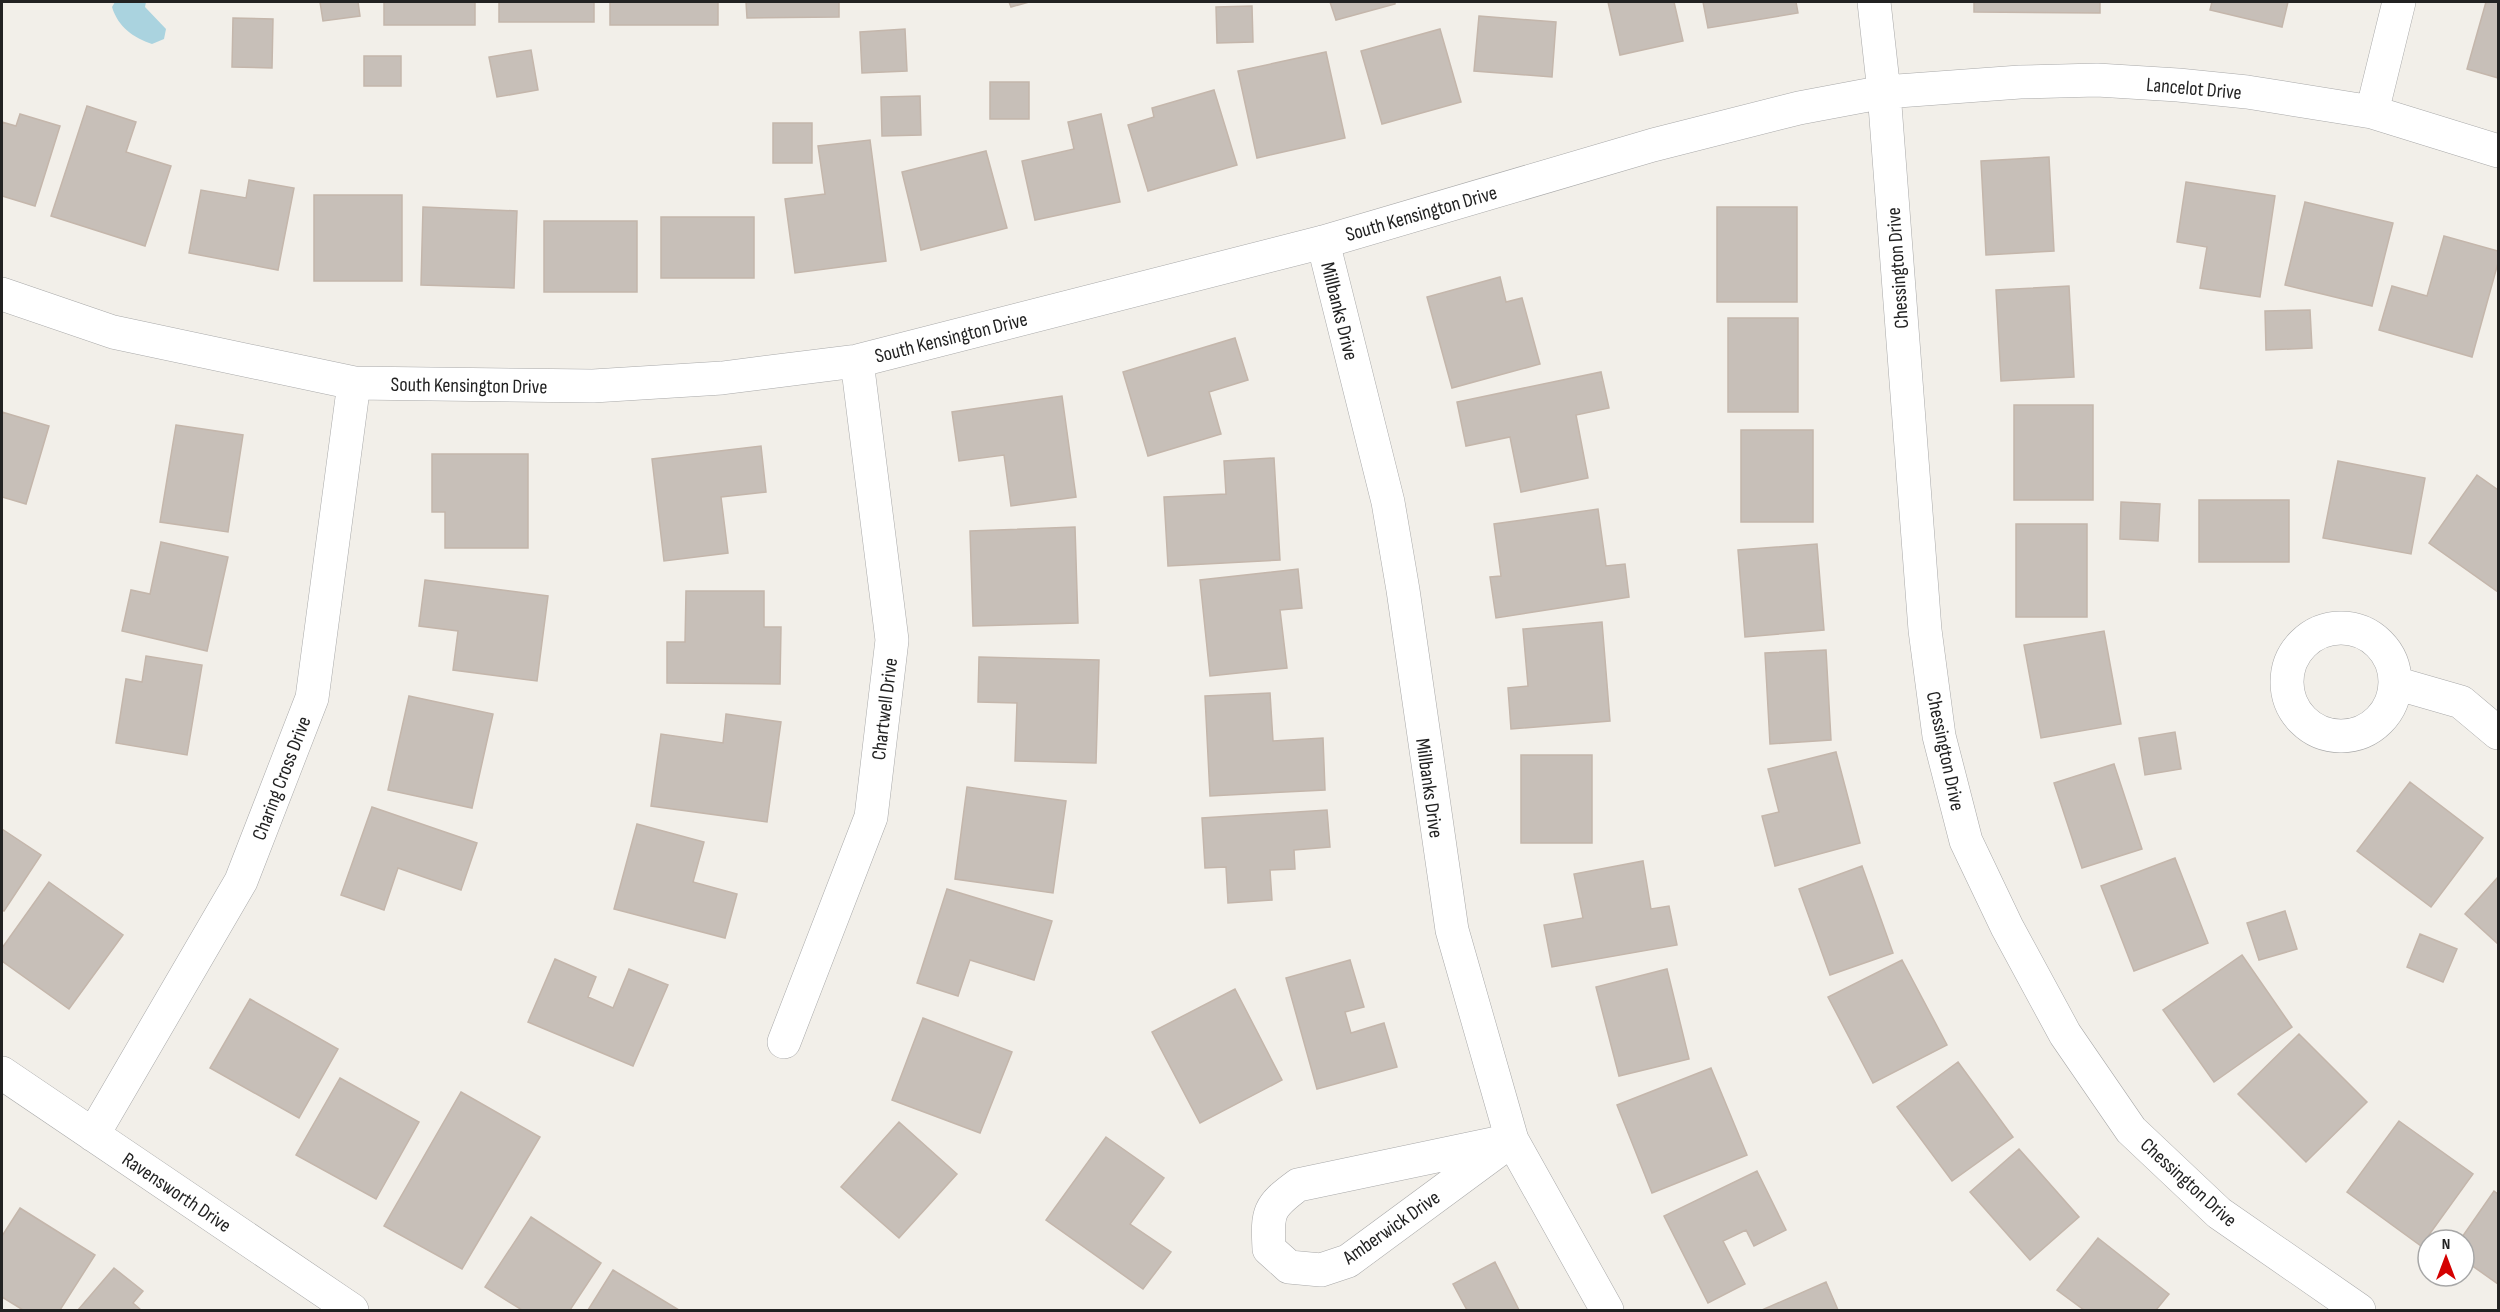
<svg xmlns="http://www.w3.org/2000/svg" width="2500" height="1312" viewBox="0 0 2500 1312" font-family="'Sofia Sans Condensed',sans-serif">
  <rect width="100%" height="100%" fill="#f2efe9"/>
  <path fill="#aad3df" d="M115 2H146L145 7 166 29 164 39 152 44C134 38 118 27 112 7Z"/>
  <path fill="#c7bfb8" stroke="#c4b6ab" stroke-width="1.5" d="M320 2H358L360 16 323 21Z
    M384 2H475V25H384Z
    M499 2H594V22H499Z
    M610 2H718V25H610Z
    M746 2H839V17L747 18Z
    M1009 2H1029L1011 7Z
    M1330 2H1395V4L1336 20Z
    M1608 2H1674L1683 41 1620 55Z
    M1703 2H1796L1798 13 1708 28Z
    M1974 2H2100V13L1974 12Z
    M2212 2H2288L2282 27 2210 10Z
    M2486 2H2498V78L2467 69Z
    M1252 6 1253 42 1217 43 1216 7Z
    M1479 16 1556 22 1552 77 1474 71Z
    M233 18 273 19 272 68 232 67Z
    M905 29 907 71 862 73 860 32Z
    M1440 29 1461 102 1382 124 1361 51Z
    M531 50 538 90 497 97 489 57Z
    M1326 52 1345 138 1257 158 1238 71Z
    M364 56H401V86H364Z
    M990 82H1029V119H990Z
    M1214 90 1237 165 1148 191 1128 125 1154 117 1152 108Z
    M920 96 921 135 882 136 881 97Z
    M87 106 136 122 126 152 171 166 145 246 51 216Z
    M20 114 60 126 35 206 2 196V122L16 126Z
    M1101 114 1120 202 1035 220 1022 161 1074 149 1068 122Z
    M773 123H812V163H773Z
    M870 140 886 261 795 273 785 199 825 194 818 146Z
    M986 151 1007 228 921 250 902 172Z
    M2049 157 2054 251 1986 255 1981 161Z
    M249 180 294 188 278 270 189 253 201 190 246 198Z
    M2186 182 2275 196 2260 297 2200 288 2207 247 2177 242Z
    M314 195H402V281H314Z
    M2305 202 2393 223 2372 306 2285 285Z
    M423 207 517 211 514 288 421 285Z
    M1717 207H1797V302H1717Z
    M661 217H754V278H661Z
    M544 221H637V292H544Z
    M2444 236 2498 251V263L2472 357 2379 330 2392 286 2427 296Z
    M1500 277 1506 302 1522 298 1540 364 1452 388 1427 297Z
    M2069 286 2074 377 2001 381 1996 290Z
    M2310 310 2312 348 2266 350 2265 311Z
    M1728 318H1798V412H1728Z
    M1235 338 1248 380 1209 392 1221 434 1148 456 1123 372Z
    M1601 372 1609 408 1576 415 1588 478 1521 492 1510 437 1466 446 1457 402Z
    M1062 396 1076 497 1011 506 1004 455 959 461 952 412Z
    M2014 405H2093V500H2014Z
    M2 412 49 426 26 504 2 497Z
    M176 425 243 435 228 532 160 522Z
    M1741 430H1813V522H1741Z
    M761 446 766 492 721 497 728 553 664 561 652 459Z
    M432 454H528V548H445V512H432Z
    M1274 458 1280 560 1168 566 1164 497 1226 494 1224 461Z
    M2338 461 2425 478 2411 554 2323 538Z
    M2477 475 2498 490V592L2429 543Z
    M2199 500H2289V562H2199Z
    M2121 502 2160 504 2158 541 2120 539Z
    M1598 509 1606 566 1625 564 1629 597 1496 618 1490 577 1501 576 1494 524Z
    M2016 524H2087V617H2016Z
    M1075 527 1078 623 973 626 970 531Z
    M161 542 228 557 207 651 122 631 131 590 150 594Z
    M1817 544 1824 630 1745 637 1738 550Z
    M1298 569 1302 608 1280 610 1287 668 1210 676 1200 580Z
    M425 580 548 596 537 681 453 670 458 631 419 626Z
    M686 591H764V627H781L780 684 667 683V642H685Z
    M1602 622 1610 721 1511 729 1508 688 1528 686 1523 629Z
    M2104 631 2121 724 2041 738 2024 645Z
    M1826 650 1831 740 1770 744 1765 653Z
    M146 656 202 665 187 755 116 743 126 679 142 682Z
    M979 657 1099 660 1096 763 1015 761 1017 703 978 702Z
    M1270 693 1273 741 1323 738 1325 790 1210 796 1205 696Z
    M409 696 493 714 472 808 388 790Z
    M726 714 781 722 767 822 651 806 661 734 723 743Z
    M2175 732 2181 769 2145 775 2139 738Z
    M1836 752 1860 843 1775 866 1762 816 1779 812 1768 769Z
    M1521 755H1592V843H1521Z
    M2114 764 2142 849 2082 868 2054 783Z
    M2410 782 2483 838 2431 907 2357 851Z
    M967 787 1066 801 1053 893 955 879Z
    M372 807 477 843 461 890 398 868 384 910 341 895Z
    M1327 810 1330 847 1294 850 1295 869 1270 870 1272 900 1228 903 1226 867 1205 868 1202 818Z
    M637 824 704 842 693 882 737 894 725 938 614 909Z
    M2 829 41 855 4 911 2 910Z
    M2175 858 2208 943 2134 971 2101 886Z
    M1643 861 1651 909 1669 906 1677 945 1552 967 1544 925 1583 918 1574 874Z
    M1862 866 1893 953 1830 975 1799 889Z
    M2498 877V944L2465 914Z
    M49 882 123 935 69 1009 2 961V948Z
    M947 889 1052 921 1034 980 970 960 958 996 917 983Z
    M2285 911 2297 949 2259 960 2247 923Z
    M2420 934 2457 949 2443 982 2407 967Z
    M2242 955 2292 1027 2214 1082 2163 1010Z
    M555 959 596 977 588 997 613 1008 629 969 668 985 633 1066 528 1022Z
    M1350 960 1364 1007 1345 1012 1351 1033 1384 1023 1397 1067 1317 1089 1286 978Z
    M1902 960 1947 1045 1873 1083 1828 997Z
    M1667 969 1689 1059 1619 1076 1596 987Z
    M1235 989 1282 1080 1200 1123 1152 1032Z
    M250 999 338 1049 299 1118 210 1068Z
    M923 1018 1012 1052 980 1133 892 1100Z
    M2299 1034 2367 1102 2306 1162 2238 1094Z
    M1958 1062 2013 1137 1952 1181 1897 1107Z
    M1711 1068 1747 1155 1652 1193 1617 1105Z
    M340 1078 419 1122 376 1199 296 1155Z
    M461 1092 540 1137 462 1269 384 1226Z
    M2399 1121 2473 1174 2421 1246 2347 1192Z
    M899 1122 957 1174 899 1238 841 1187Z
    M1106 1137 1164 1178 1130 1224 1171 1252 1143 1289 1046 1220Z
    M2019 1149 2079 1217 2030 1260 1970 1192Z
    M1757 1171 1786 1230 1754 1246 1746 1230 1723 1241 1745 1284 1708 1303 1664 1216Z
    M2494 1191 2498 1194V1284L2464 1260V1240H2460Z
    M20 1208 95 1255 60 1310H23L2 1297V1236Z
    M531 1217 601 1263 570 1310H522L485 1287Z
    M2098 1238 2169 1294 2156 1310H2084L2057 1290Z
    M1495 1262 1519 1310H1467L1453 1284Z
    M114 1268 143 1291 133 1303 141 1310H78Z
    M613 1270 679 1310H588Z
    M1826 1282 1838 1310H1762Z"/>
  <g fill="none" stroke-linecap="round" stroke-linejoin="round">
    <g stroke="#a9a9a9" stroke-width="34">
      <path id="minor" d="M1874 2 1884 92 1925 630 1939 736 1966 841 2007 927 2065 1034 2131 1130 2219 1213 2359 1310
        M2372 112 2399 2
        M1323 242 1388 502 1403 590 1452 930 1512 1140 1607 1310
        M2 294 113 332 354 383 593 386 722 378 857 361 1323 242 1653 145 1799 108 1884 92 2020 82 2097 80 2178 85 2247 92 2372 112 2498 151
        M2287 682a54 54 0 1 1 108 0a54 54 0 1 1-108 0Z
        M2395 683 2461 702 2498 733
        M784 1042 871 817 892 640 857 361
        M2 1073 352 1310
        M93 1135 241 881 312 698 354 383
        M1512 1140 1348 1261 1321 1270 1289 1267 1269 1249C1267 1212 1268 1207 1298 1185Z"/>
    </g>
    <use href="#minor" stroke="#fff" stroke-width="33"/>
  </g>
  <g text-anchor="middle" stroke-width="4.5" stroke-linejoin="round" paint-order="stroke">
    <g font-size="20" fill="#222" stroke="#fff">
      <text transform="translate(2194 88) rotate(5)" y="7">Lancelot Drive</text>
      <text transform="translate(1421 213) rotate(-16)" y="7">South Kensington Drive</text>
      <text transform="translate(1897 268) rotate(-94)" y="7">Chessington Drive</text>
      <text transform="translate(1340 311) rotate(76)" y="7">Millbanks Drive</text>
      <text transform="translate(951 337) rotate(-14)" y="7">South Kensington Drive</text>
      <text transform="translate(469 385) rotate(1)" y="7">South Kensington Drive</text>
      <text transform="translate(884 709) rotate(-83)" y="7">Chartwell Drive</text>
      <text transform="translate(1946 751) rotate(78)" y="7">Chessington Drive</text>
      <text transform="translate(281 778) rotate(-69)" y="7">Charing Cross Drive</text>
      <text transform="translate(1430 788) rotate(82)" y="7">Millbanks Drive</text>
      <text transform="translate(2189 1182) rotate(42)" y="7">Chessington Drive</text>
      <text transform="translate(177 1192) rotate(34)" y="7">Ravensworth Drive</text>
      <text transform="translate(1391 1227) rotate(-35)" y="7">Amberwick Drive</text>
    </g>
  </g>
  <rect width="2500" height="1312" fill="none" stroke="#222222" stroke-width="6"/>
  <g transform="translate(2446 1258)"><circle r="28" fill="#ffffff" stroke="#a7a7a7" stroke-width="1.5"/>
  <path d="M0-4.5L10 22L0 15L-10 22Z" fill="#d40000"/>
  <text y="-9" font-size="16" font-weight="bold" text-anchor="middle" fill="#222222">N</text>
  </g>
</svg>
